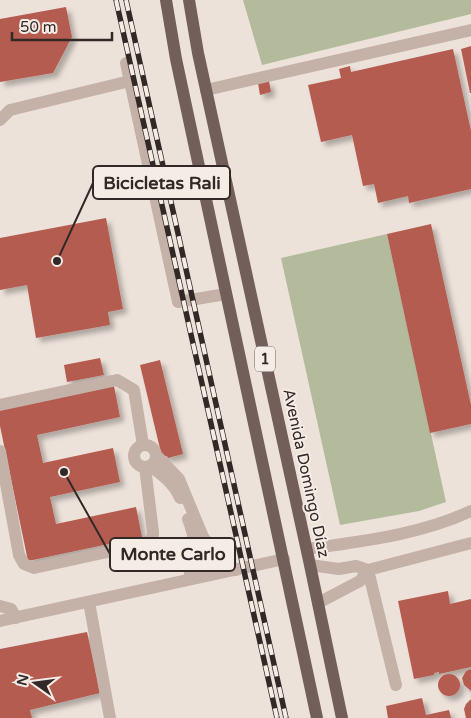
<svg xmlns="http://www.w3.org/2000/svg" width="471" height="718" viewBox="0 0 471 718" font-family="'Varela Round',sans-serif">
  <defs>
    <filter id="shadow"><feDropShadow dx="4.5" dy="4.5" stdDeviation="2.5" flood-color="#0004"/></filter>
  </defs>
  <rect width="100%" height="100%" fill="#ede2da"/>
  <path fill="#b4ba9c" d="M243 0H471V14L262 65Z
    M387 234 446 502 419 511 340 525 281 258Z"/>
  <path fill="#b55b51" filter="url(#shadow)" d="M66 7 72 37 53 73 0 82V19Z
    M471 46V93H470L461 49Z
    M453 49 471 131V189L409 203 408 196 378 203 374 184 363 186 352 135 321 142 308 85 341 78 339 69 350 66 351 72Z
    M269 81 271 92 260 95 258 83Z
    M106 218 123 309 108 312 110 325 36 338 27 285 0 290V238Z
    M431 224 471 405V424L430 433 387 234Z
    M100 358 104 375 67 382 64 365Z
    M160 360 183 454 168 458 167 456 162 457 140 365Z
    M114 386 120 417 37 435 43 463 113 448 120 482 50 497 56 524 136 507 142 537 28 561 0 426V410Z
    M448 591 450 604 471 599V667L439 674V672L434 673V675L414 679 398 601Z
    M87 632 100 693 30 710 32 718H0V649Z
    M471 669V691L464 685 462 678 466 671Z
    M438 685a11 11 0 1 1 22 0a11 11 0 1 1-22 0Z
    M422 698 426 715 449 710 451 718H388L386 706Z
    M471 699V718H466L464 709 466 704Z"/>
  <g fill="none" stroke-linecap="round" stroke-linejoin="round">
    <path stroke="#c4b1a8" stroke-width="12" d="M126 63 178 302 226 294
      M206 90 471 30
      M0 120 10 110 130 81
      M0 405 117 380 134 390 143 445
      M134 456a11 11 0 1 1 22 0a11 11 0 1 1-22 0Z
      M0 451 19 555 24 564 34 568 144 544 153 538V532L145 467
      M156 455 179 479 203 537 215 552 236 570
      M150 466C163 475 174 484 180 498
      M188 519C198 544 194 554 189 579
      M307 549C362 541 420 535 471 511
      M310 565 339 569 356 566 368 570 471 543
      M368 570 396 685
      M89 602 110 718
      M318 603 360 581 368 570
      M0 606 11 609 16 618
      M0 621 284 559"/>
    <path stroke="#725f5a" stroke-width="12" d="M166 0 176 59 317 718
      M189 0 198 53 310 565 342 718"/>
    <g stroke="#322927" stroke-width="5.5">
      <path id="rail" d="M116 0 277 718
        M126 0 286 718"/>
    </g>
    <use href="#rail" stroke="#f6ece6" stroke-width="4" stroke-dasharray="11" stroke-linecap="butt"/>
  </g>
  <g text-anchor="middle" stroke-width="4" stroke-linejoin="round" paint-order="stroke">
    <rect fill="#f6ece6" stroke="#6d6460" stroke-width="1" x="255" y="346.5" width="20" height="25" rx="4"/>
    <g font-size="15" font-weight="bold" fill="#322927">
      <text x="265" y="364">1</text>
    </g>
    <g font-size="16" fill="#322927" stroke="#f6ece6">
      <text transform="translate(307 473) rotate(78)" y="6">Avenida Domingo Díaz</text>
    </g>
  </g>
  <path fill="none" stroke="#322927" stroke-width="2" d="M57 261L93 183M64 472L110 554"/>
  <g fill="#322927" stroke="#f6ece6" stroke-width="2">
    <circle cx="57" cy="261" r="5"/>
    <circle cx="64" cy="472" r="5"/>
  </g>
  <g fill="#f6ece6" stroke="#322927" stroke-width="2">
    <rect x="93" y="166" width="137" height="33" rx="5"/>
    <rect x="110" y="538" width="125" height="33" rx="5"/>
  </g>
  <g font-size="18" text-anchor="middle" font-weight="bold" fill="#322927">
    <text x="162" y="189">Bicicletas Rali</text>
    <text x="173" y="560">Monte Carlo</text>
  </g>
  <g transform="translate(35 683) rotate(284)" stroke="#f6ece6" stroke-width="4" paint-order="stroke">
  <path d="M0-4L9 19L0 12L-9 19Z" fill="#322927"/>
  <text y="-8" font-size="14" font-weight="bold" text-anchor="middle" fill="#322927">N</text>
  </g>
  <path d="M12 32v8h100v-8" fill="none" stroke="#322927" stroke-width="2.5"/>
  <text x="20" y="32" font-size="15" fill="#322927" stroke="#f6ece6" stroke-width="4" paint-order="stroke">50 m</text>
</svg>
